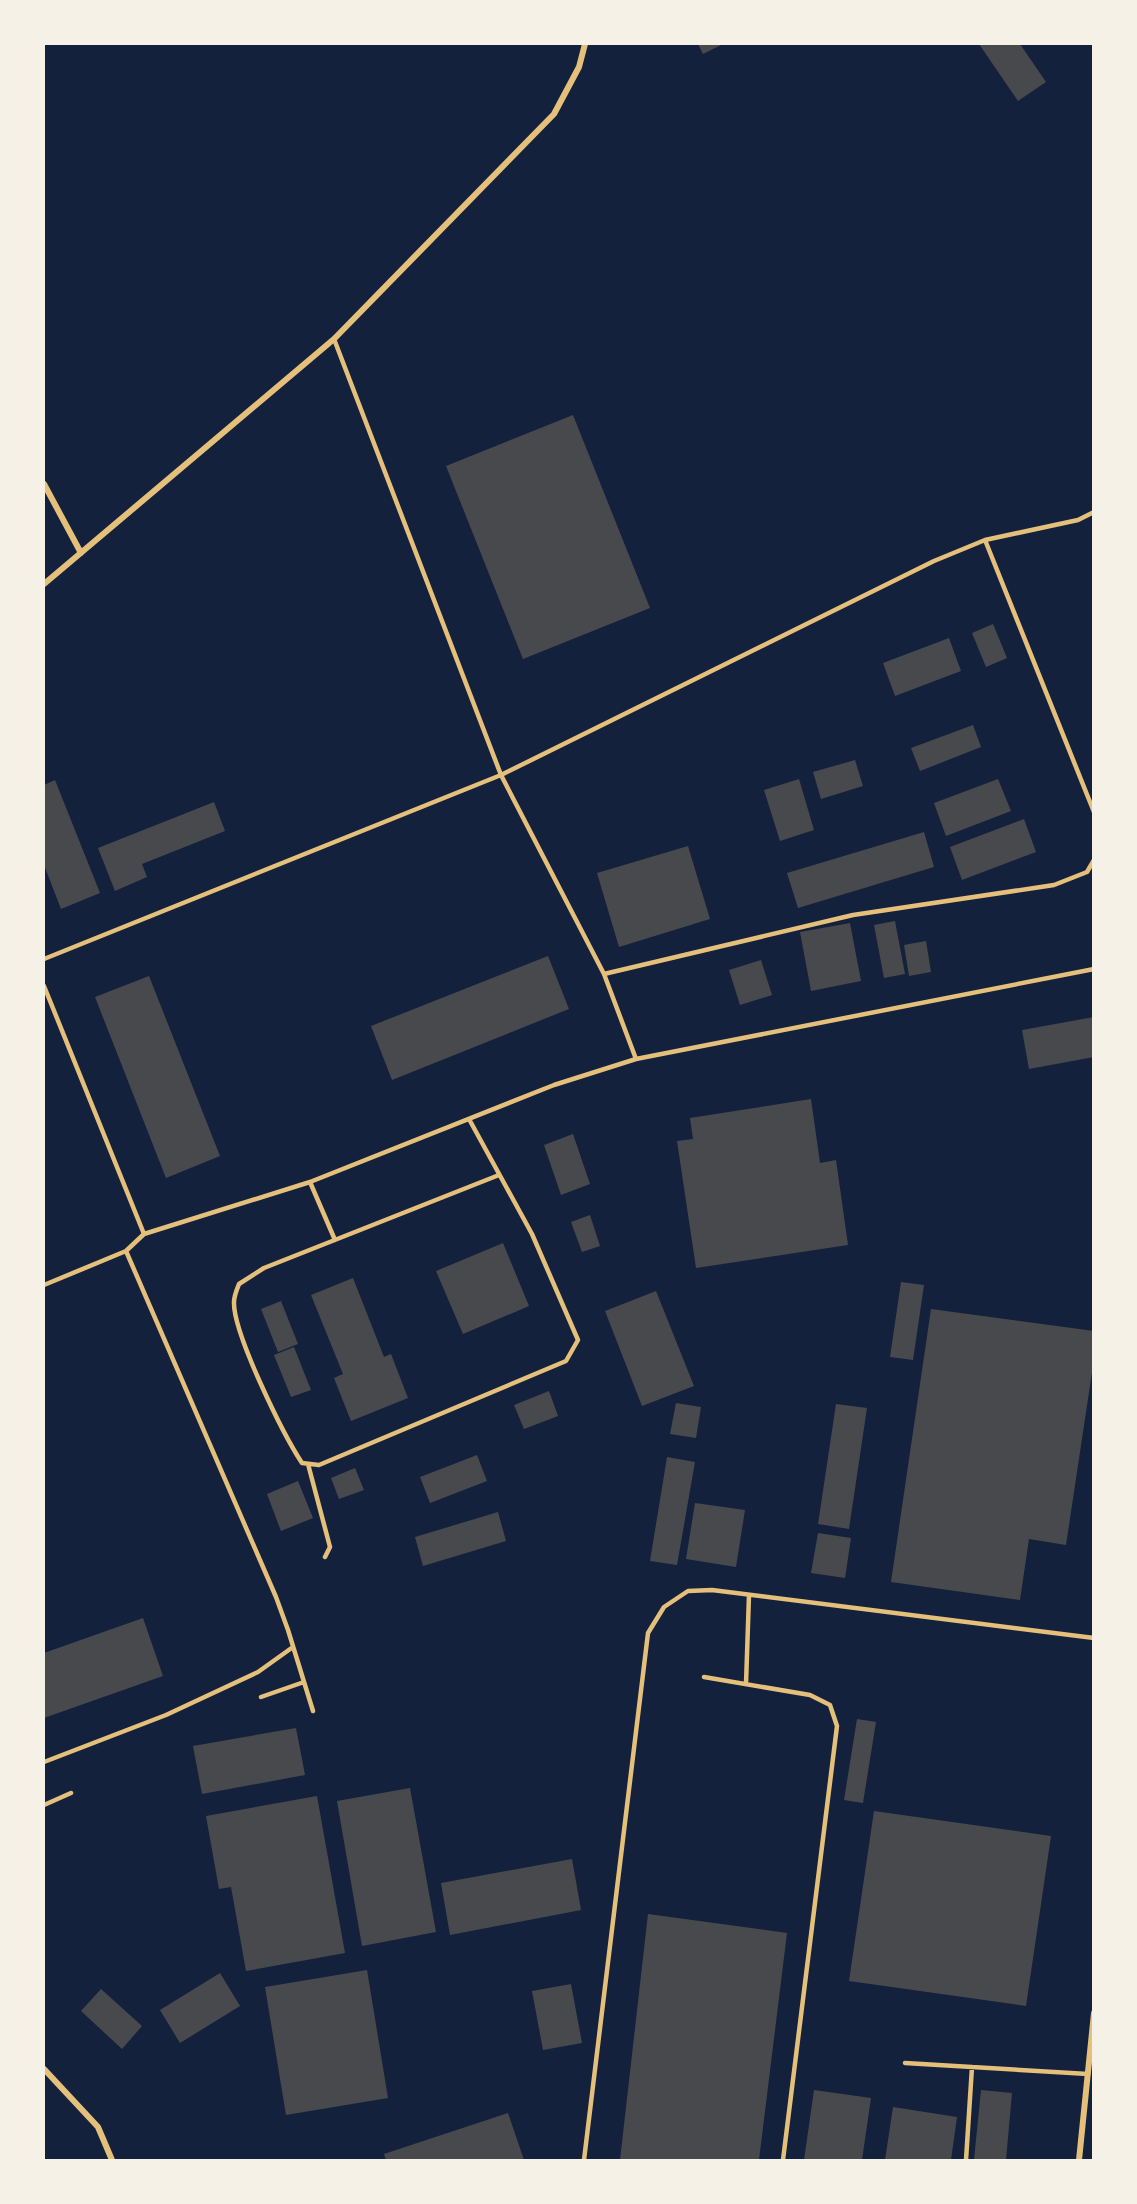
<svg xmlns="http://www.w3.org/2000/svg" width="1137" height="2204" viewBox="0 0 1137 2204" font-family="Figtree,sans-serif">
  <rect width="100%" height="100%" fill="#14213d"/>
  <path fill="#48494c" d="M698 44H723L703 54Z
    M979 44H1020L1046 82 1018 101Z
    M573 415 650 608 523 659 446 466Z
    M993 624 1007 658 986 667 972 633Z
    M949 638 961 671 895 696 883 663Z
    M973 725 981 747 920 771 911 748Z
    M855 760 863 786 821 799 813 772Z
    M799 779 814 830 780 841 764 790Z
    M998 779 1011 811 946 836 934 803Z
    M55 780 100 893 61 909 44 865V785Z
    M214 802 225 831 142 864 147 877 115 891 98 848Z
    M1024 819 1036 852 962 880 950 847Z
    M924 832 934 867 798 908 787 873Z
    M688 846 710 919 619 947 597 873Z
    M895 921 905 974 884 978 874 925Z
    M850 923 861 981 811 991 800 932Z
    M926 941 931 972 909 976 904 945Z
    M548 956 569 1009 392 1080 371 1026Z
    M761 960 772 995 740 1005 729 970Z
    M149 976 220 1156 166 1178 95 997Z
    M1094 1017V1057L1029 1069 1022 1030Z
    M811 1099 820 1163 836 1160 848 1245 696 1268 677 1141 693 1139 690 1118Z
    M573 1134 590 1184 561 1195 544 1145Z
    M590 1215 600 1246 582 1252 571 1222Z
    M503 1243 529 1306 463 1334 436 1271Z
    M353 1278 384 1357 391 1354 408 1398 351 1421 334 1378 343 1374 311 1295Z
    M901 1282 924 1285 913 1360 890 1357Z
    M656 1291 694 1386 642 1406 605 1311Z
    M281 1301 298 1344 278 1352 261 1309Z
    M931 1309 1094 1331V1359L1066 1545 1029 1539 1020 1600 891 1582Z
    M294 1347 311 1390 291 1397 274 1355Z
    M549 1391 558 1416 524 1429 514 1405Z
    M676 1403 701 1407 696 1438 670 1434Z
    M836 1404 867 1408 849 1529 818 1524Z
    M477 1455 487 1481 430 1503 420 1477Z
    M667 1457 695 1462 677 1565 650 1561Z
    M355 1468 364 1490 339 1499 331 1478Z
    M298 1481 313 1518 281 1531 267 1494Z
    M695 1503 745 1510 736 1567 686 1559Z
    M498 1512 506 1541 423 1566 415 1537Z
    M818 1533 851 1538 845 1578 811 1573Z
    M143 1618 163 1676 44 1718V1653Z
    M857 1719 876 1722 863 1803 844 1800Z
    M296 1728 305 1775 202 1794 193 1746Z
    M410 1788 436 1932 362 1946 337 1801Z
    M317 1796 345 1953 246 1971 231 1887 219 1889 206 1816Z
    M874 1811 1051 1836 1026 2006 849 1981Z
    M572 1859 581 1910 450 1935 441 1883Z
    M648 1914 787 1933 759 2160H620Z
    M367 1970 388 2098 286 2115 265 1987Z
    M220 1973 240 2006 180 2043 160 2010Z
    M571 1984 582 2043 543 2050 532 1991Z
    M101 1989 142 2026 122 2049 81 2011Z
    M814 2090 871 2098 862 2160H804Z
    M981 2090 1012 2093 1006 2160H974Z
    M893 2107 957 2117 951 2160H885Z
    M508 2113 524 2160H386L384 2154Z"/>
  <g fill="none" stroke-linecap="round" stroke-linejoin="round">
    <path stroke="#e5c07b" stroke-width="4.5" d="M334 339 501 775 604 974 636 1059
      M985 540 1094 812
      M44 959 501 775 934 561 985 540 1078 520 1094 512
      M604 974 853 915 1054 885 1087 872 1094 860
      M44 986 144 1234
      M469 1119 532 1234 578 1340 566 1361 319 1465 302 1463C283 1434 233 1333 234 1302 234 1296 237 1289 239 1284L264 1268 499 1175
      M310 1182 335 1240
      M126 1251 276 1597 288 1630 313 1711
      M44 1285 126 1251 144 1234 310 1182 554 1085 636 1059 1094 969
      M308 1464 330 1547 325 1557
      M704 1677 810 1695 830 1705 837 1726 783 2160
      M746 1684 749 1595
      M261 1697 304 1682
      M44 1762 166 1715 258 1672 293 1647
      M44 1805 71 1793
      M905 2063 1088 2074
      M584 2160 648 1633 664 1607 688 1591 712 1590 1094 1638
      M966 2160 972 2067"/>
    <path stroke="#e5c07b" stroke-width="6" d="M44 484 81 553
      M44 584 334 339 554 114 579 67 585 44
      M44 2069 98 2127 112 2160
      M1079 2160 1094 2013"/>
  </g>
  <rect width="1137" height="2204" fill="none" stroke="#f6f1e7" stroke-width="90"/>
</svg>
